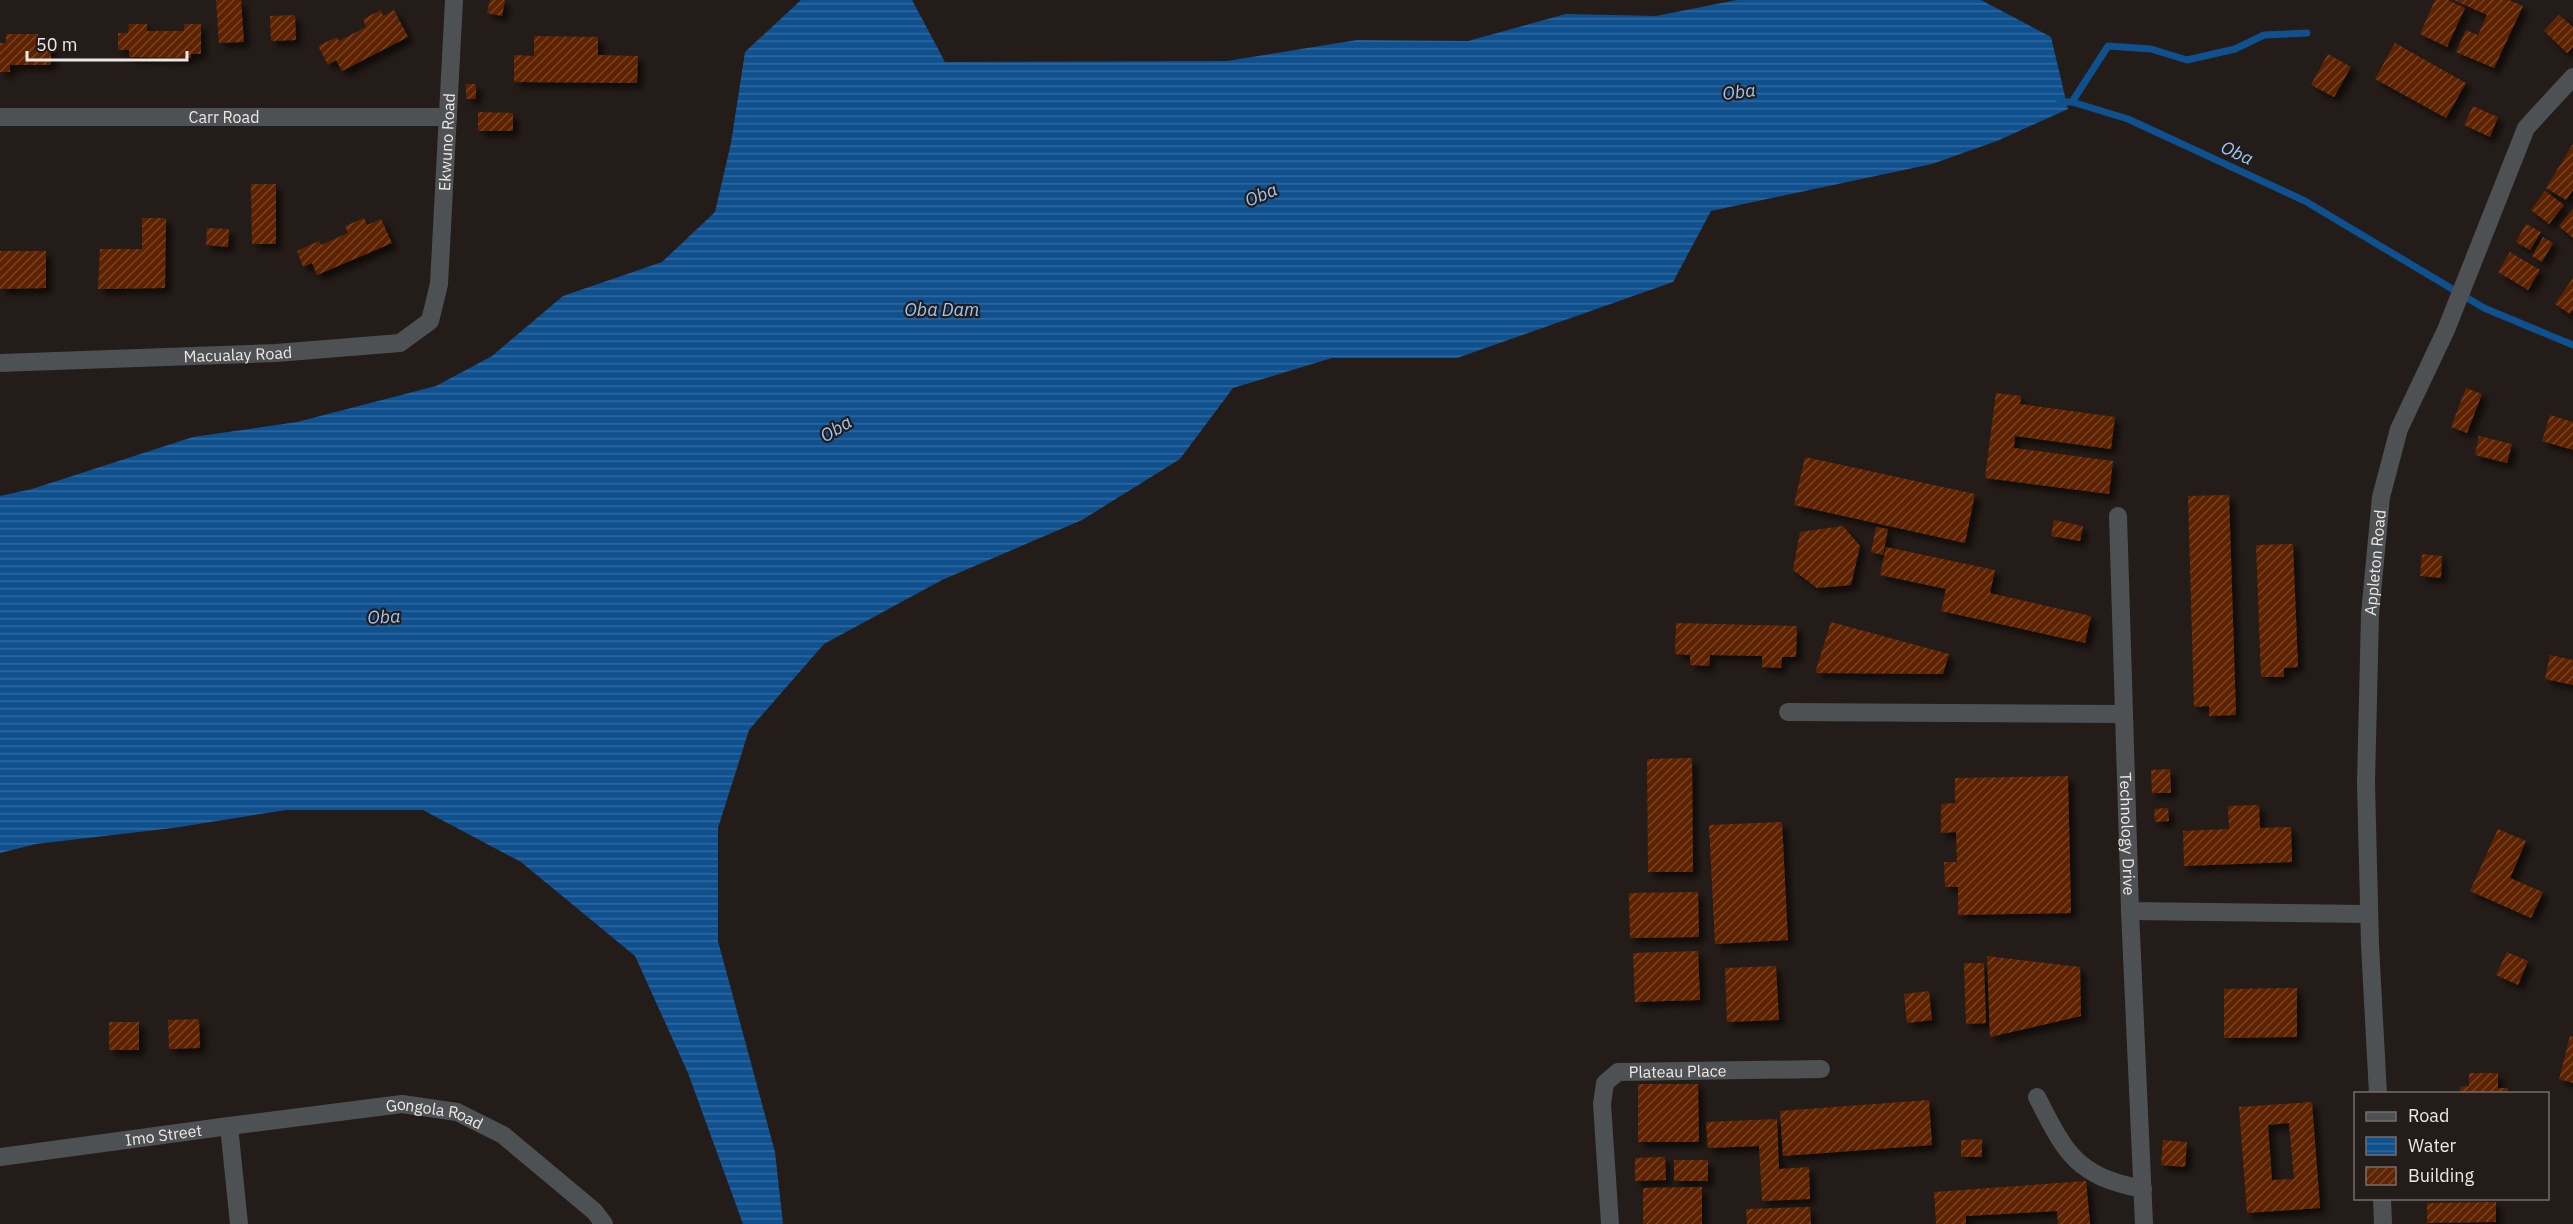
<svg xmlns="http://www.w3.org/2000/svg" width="2573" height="1224" viewBox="0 0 2573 1224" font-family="'IBM Plex Sans',sans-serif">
  <defs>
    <pattern id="water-rules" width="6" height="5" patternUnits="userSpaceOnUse" patternTransform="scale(1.5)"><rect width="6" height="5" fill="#0f508e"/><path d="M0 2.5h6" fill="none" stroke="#32699e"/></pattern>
    <pattern id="building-hatch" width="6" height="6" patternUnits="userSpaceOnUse" patternTransform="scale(1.5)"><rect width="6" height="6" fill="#5f2402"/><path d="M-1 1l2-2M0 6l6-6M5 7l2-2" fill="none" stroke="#764427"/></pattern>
    <filter id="shadow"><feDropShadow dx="5.5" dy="5.5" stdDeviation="3" flood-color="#0009"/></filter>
  </defs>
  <rect width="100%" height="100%" fill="#241c18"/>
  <path fill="url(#water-rules)" d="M801 0H912L945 62 1227 61 1357 40 1468 41 1566 14 1656 16 1737 0H1981L2051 37 2068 109 1997 141 1932 164 1711 211 1673 282 1457 358H1332L1233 388 1180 459 1082 520 942 580 824 644 749 730 718 828V941L775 1152 783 1224H743L688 1073 635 956 521 862 423 810H286L173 828 36 844 0 853V496L32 489 193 437 297 422 436 386 492 356 563 296 662 262 715 212 731 143 745 52Z"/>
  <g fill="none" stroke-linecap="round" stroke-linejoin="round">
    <path stroke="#0f508e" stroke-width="7" d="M2060 102H2072L2128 119 2305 201 2484 308 2573 345
      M2072 102 2108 46 2151 49 2187 60 2235 49 2264 35 2307 33"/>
  </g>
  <path fill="url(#building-hatch)" fill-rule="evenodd" filter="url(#shadow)" d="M216 0H241L244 42 219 43Z
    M490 0H505L502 16 487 13Z
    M2435 0H2448L2465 8 2447 47 2420 34Z
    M2454 0H2509L2523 6 2494 68 2456 52 2466 30 2478 35 2487 15Z
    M381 10 383 16 394 10 408 37 342 71 336 60 328 65 318 46 337 37 339 41 366 27 363 19Z
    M295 15 296 40 271 41 270 16Z
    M2559 15 2573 27V47L2567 53 2544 31Z
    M129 24H147V31H184V24H201V54H191V58L129 57V50H118V33H128Z
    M6 34H38V42H51V65H10V72H0V43H6Z
    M534 36 598 37V55L638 56 637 83 514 82V55L534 56Z
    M2395 43 2466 83 2446 118 2375 79Z
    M2328 54 2351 67 2334 97 2311 85Z
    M466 84H476V99H466Z
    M2473 106 2498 117 2490 137 2464 125Z
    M478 112 513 113V131H478Z
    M2573 144V190L2566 200 2546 188Z
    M251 184H276V244H252Z
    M2545 191 2564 205 2549 224 2531 210Z
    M2573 209V238L2559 226Z
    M142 218H166L165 288 98 289 100 249H142Z
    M364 218 367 225 381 219 392 243 317 275 312 263 303 267 297 251 319 241 321 245 348 233 345 226Z
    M2526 224 2541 232 2530 250 2516 242Z
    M207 228 229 229 228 247 206 245Z
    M2543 237 2553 243 2542 262 2532 256Z
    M0 251H46V288L0 289Z
    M2510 252 2540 270 2528 290 2498 272Z
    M2573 278V310L2570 314 2555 304Z
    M2466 388 2482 394 2467 433 2451 427Z
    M1996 393 2021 396 2020 404 2115 417 2111 449 2015 436 2014 448 2113 461 2109 494 1985 478Z
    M2550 415 2573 422V450L2542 441Z
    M2479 436 2512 444 2507 463 2475 455Z
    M1805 457 1975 494 1965 543 1794 505Z
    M2229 495 2236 715 2209 716V706L2194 707 2188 496Z
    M2054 520 2083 526 2080 541 2051 536Z
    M1843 526 1860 546 1851 585 1817 588 1793 570 1800 532Z
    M1876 527 1888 529 1883 555 1871 552Z
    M2293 544 2298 667 2284 668V677H2261L2256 545Z
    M1886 547 1995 570 1990 593 2091 616 2085 643 1941 611 1946 589 1880 575Z
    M2422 554 2442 556 2441 578 2420 576Z
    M1831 622 1949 654 1943 674 1815 673Z
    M1676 623 1797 626 1796 657H1782L1781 668 1762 667V656L1710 655 1709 666 1690 665V655L1675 654Z
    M2550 655 2573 660V685L2545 679Z
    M1692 758 1693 872H1648L1647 759Z
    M2170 769 2171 793H2152L2151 770Z
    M2068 776 2071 913 1958 915V887H1945L1944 862H1957L1956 832 1941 833V804L1955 803V778Z
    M2259 805 2260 828 2291 827 2292 862 2184 866 2183 831 2229 829 2228 806Z
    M2168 808 2169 821 2155 822 2154 809Z
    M1782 822 1788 940 1715 944 1709 825Z
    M2498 829 2526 841 2510 878 2543 892 2531 918 2470 891Z
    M1698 892 1699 937 1630 938 1629 893Z
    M1698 951 1700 1000 1635 1002 1633 953Z
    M2507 952 2528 961 2518 985 2496 975Z
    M1987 956 2080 967 2081 1016 1990 1037Z
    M1964 963H1984L1986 1023 1966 1024Z
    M1776 966 1779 1020 1727 1022 1725 968Z
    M2297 988V1037L2224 1038V989Z
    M1929 991 1932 1020 1907 1023 1904 994Z
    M199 1019 200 1048 169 1049 168 1020Z
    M109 1022H139V1050H109Z
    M2570 1036 2573 1037V1083L2559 1079Z
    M2469 1073H2498V1088H2508V1094H2460V1087L2469 1086Z
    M1638 1084H1698L1699 1142H1638Z
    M1929 1100 1932 1145 1783 1156 1780 1111Z
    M2312 1102 2320 1208 2247 1213 2239 1107ZM2289 1123 2294 1179 2272 1180 2268 1125Z
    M1777 1119 1779 1169 1809 1167 1810 1199 1762 1201 1759 1146 1708 1148 1706 1122Z
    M1982 1139V1157H1961V1140Z
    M2163 1140 2187 1142 2185 1167 2161 1165Z
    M1665 1157 1666 1180 1635 1181V1158Z
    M1674 1160H1708V1181H1674Z
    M2086 1181 2090 1224H2058L2057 1211 1966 1216V1224H1936L1934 1192Z
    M1702 1187V1224H1643V1188Z
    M2496 1202V1222L2427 1223V1203Z
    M1810 1207 1811 1224H1747L1746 1209Z"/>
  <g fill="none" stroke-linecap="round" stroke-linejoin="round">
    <g stroke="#4d5153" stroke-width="18">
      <path id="s1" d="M0 117H448"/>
      <path id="s2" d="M0 363 276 353 400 343 430 321 439 284 454 0"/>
      <path id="s3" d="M2118 516 2130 911 2369 914"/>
      <path d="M1788 712 2124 714"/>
      <path d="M2130 911 2144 1224"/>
      <path id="s4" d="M2378 1094 2370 945 2366 783 2370 614 2381 497 2399 429 2446 330 2526 128 2573 77"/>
      <path d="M2037 1097C2066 1154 2076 1176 2143 1189"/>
      <path id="s5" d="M229 1126 402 1104 457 1112 503 1135 594 1211 604 1224"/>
      <path id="s6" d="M0 1157 229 1126 239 1224"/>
      <path d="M2382 1198 2383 1224"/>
      <path id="s7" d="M1610 1224 1602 1104 1605 1083 1618 1072 1821 1069"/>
    </g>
  </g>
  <g text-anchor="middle" stroke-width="4.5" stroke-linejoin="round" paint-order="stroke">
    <g font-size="16" fill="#eee8e5" stroke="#241c18">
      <text dy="6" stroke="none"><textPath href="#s1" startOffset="224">Carr Road</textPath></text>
      <text dy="6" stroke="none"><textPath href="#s2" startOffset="618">Ekwuno Road</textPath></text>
      <text dy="6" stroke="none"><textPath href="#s2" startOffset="238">Macualay Road</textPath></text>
      <text dy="6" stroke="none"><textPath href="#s4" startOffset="532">Appleton Road</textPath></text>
      <text dy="6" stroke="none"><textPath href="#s3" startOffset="318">Technology Drive</textPath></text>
      <text dy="6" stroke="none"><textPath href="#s7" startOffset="218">Plateau Place</textPath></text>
      <text dy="6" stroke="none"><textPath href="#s5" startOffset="208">Gongola Road</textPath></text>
      <text dy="6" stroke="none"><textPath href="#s6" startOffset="165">Imo Street</textPath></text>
    </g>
    <g font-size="18" font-style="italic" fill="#99c7fc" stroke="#241c18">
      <text transform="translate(1739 92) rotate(-7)" y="6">Oba</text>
      <text transform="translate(2237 153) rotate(25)" y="6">Oba</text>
      <text transform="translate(1261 195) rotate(-23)" y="6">Oba</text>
      <text x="942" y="316">Oba Dam</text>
      <text transform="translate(836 429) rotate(-31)" y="6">Oba</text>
      <text transform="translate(384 617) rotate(-3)" y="6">Oba</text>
    </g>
  </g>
  <rect x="2354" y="1092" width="195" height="108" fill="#241c18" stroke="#756e6a" stroke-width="1.5"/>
  <rect x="2366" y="1112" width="30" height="9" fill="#4d5153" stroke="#756e6a" stroke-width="1.5"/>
  <text x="2408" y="1122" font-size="18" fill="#eee8e5">Road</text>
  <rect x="2366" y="1137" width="30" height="18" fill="url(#water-rules)" stroke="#756e6a" stroke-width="1.5"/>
  <text x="2408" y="1152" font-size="18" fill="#eee8e5">Water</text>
  <rect x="2366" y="1167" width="30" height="18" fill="url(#building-hatch)" stroke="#756e6a" stroke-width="1.5"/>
  <text x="2408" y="1182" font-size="18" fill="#eee8e5">Building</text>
  <path d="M27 51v9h160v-9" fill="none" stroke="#eee8e5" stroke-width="3"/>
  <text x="36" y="51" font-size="18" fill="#eee8e5" stroke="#241c18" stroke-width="4.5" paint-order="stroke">50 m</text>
</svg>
